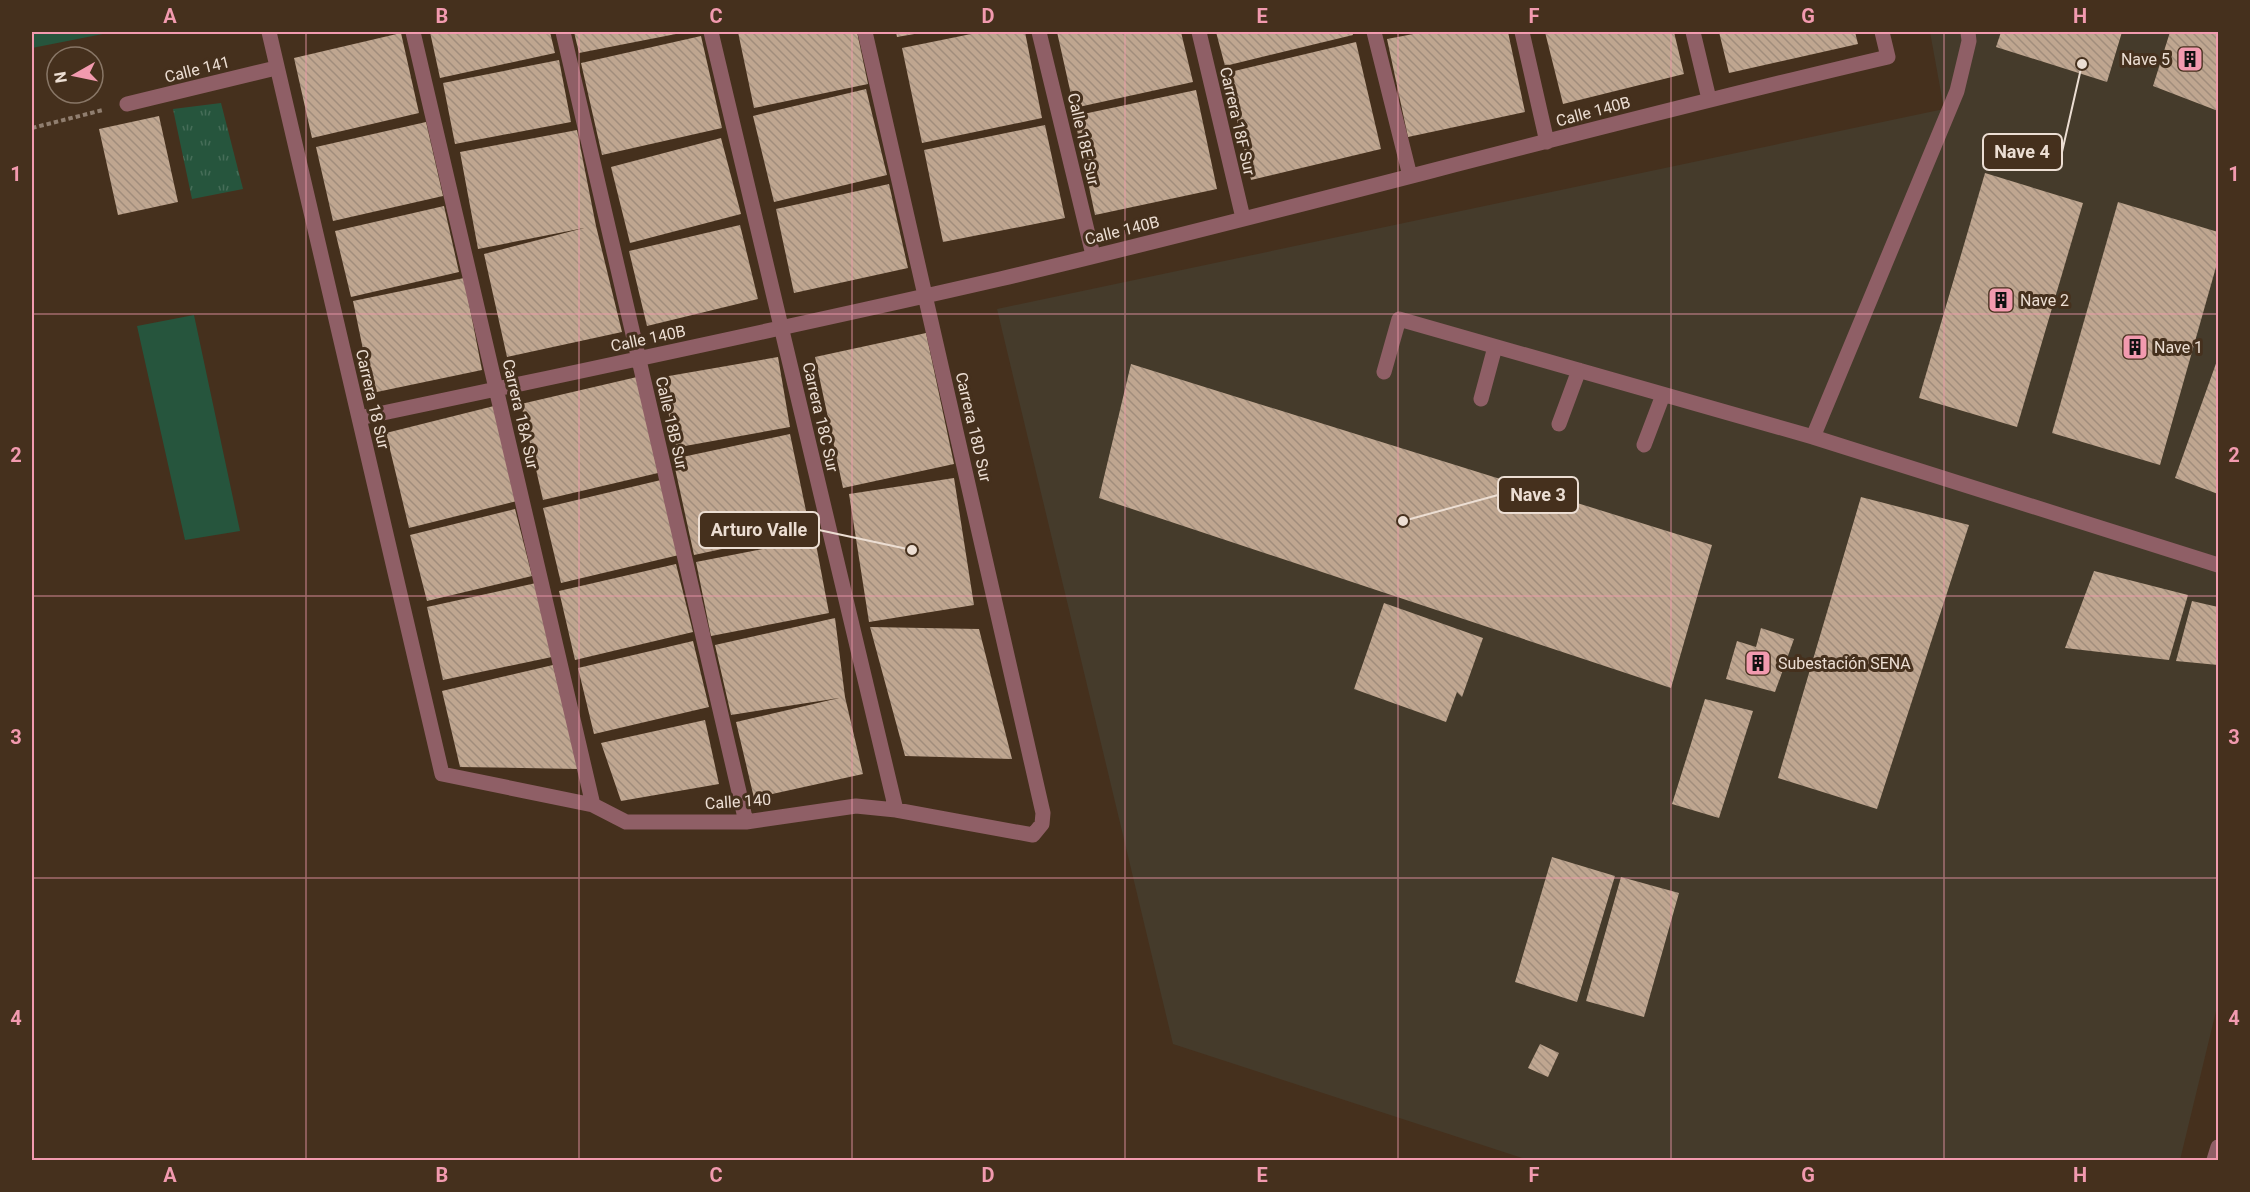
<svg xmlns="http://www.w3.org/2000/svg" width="2250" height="1192" viewBox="0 0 2250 1192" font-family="Roboto,sans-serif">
  <defs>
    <pattern id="grass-tufts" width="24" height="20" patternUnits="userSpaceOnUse" patternTransform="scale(1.5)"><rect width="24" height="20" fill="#26553d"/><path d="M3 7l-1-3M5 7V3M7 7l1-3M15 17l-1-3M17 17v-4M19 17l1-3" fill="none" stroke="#466d58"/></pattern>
    <pattern id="building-back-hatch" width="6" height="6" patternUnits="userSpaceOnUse" patternTransform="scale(1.5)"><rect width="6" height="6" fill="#bfa690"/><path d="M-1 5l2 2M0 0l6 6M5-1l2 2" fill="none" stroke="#a18d7c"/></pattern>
  </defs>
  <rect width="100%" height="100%" fill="#45301d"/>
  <path fill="#453b2b" d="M1930 32H2218V1003L2180 1160H1528L1173 1044 997 309 1944 109Z"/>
  <path fill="url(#grass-tufts)" d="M221 103 243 189 192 199 173 109Z"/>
  <path fill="#26553d" d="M32 32H113L32 48Z
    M194 315 240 531 185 540 137 326Z"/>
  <path fill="url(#building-back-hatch)" d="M430 32H550L555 53 440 78Z
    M574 32H681V33L579 53Z
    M738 32H857L868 84 754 108Z
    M896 32H920V33L897 37Z
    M981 32H1025L1042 118 922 143 902 48Z
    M1057 32H1181L1193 82 1074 108Z
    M1216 32H1352L1353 35 1225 66Z
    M1424 32H1508L1525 112 1408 137 1387 39Z
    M1545 32H1674L1684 74 1563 104Z
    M1719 32H1855L1858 44 1729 73Z
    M2001 32H2122L2107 82 1996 47Z
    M2170 32H2218V111L2153 86Z
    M401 33 419 113 312 138 294 58Z
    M701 36 722 128 602 155 581 63Z
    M1356 42 1381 149 1251 180 1226 73Z
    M559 60 571 122 455 144 443 83Z
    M866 89 887 175 774 202 753 116Z
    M1196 90 1217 189 1095 215 1074 116Z
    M159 116 178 202 118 215 99 129Z
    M426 122 443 196 333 221 316 147Z
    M1045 125 1065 218 943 242 924 150Z
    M577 130 596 226 622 332 507 357 484 254 584 228 478 249 460 152Z
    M721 138 741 214 630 243 611 167Z
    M1985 173 2083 203 2017 427 1919 398Z
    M889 184 908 268 794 293 776 209Z
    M2118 202 2218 232V260L2160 465 2052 433Z
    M444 206 459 272 351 297 335 231Z
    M740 225 758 299 647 326 629 251Z
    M464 278 482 370 372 393 353 301Z
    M926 333 954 464 843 488 815 357Z
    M778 357 790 427 674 448 663 377Z
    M2218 358V494L2175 478Z
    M1131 364 1712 545 1671 688 1099 498Z
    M637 377 658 473 543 500 521 404Z
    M494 406 517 501 409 528 386 433Z
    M790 434 810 530 694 555 673 459Z
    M954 478 974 605 869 622 849 494Z
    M661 480 679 555 561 583 543 508Z
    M1861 497 1969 525 1877 809 1778 778Z
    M515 509 532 576 427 601 410 535Z
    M815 539 829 613 711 636 696 562Z
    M676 564 693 632 575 660 559 591Z
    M2094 571 2188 595 2169 660 2065 648Z
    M536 583 552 657 443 680 427 607Z
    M2192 601 2218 607V665L2176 661Z
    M1384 603 1483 638 1462 697 1457 692 1446 722 1354 689Z
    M835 618 845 697 863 774 754 798 736 722 839 698 731 715 715 645Z
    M870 627 979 629 1012 759 905 756Z
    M1761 628 1794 639 1775 692 1726 679 1737 641 1756 647Z
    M693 641 709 707 594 734 578 668Z
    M553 665 579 769 460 767 442 691Z
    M1705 699 1753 711 1719 818 1672 804Z
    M705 720 719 784 621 801 601 743Z
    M1552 857 1615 876 1577 1002 1515 982Z
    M1621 877 1679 893 1644 1017 1586 1001Z
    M1540 1044 1559 1053 1548 1077 1528 1068Z"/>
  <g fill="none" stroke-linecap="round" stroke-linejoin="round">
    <path stroke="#907e6f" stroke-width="4" stroke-dasharray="4.5 3" stroke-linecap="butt" d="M32 128 103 110"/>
    <path stroke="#8f5f66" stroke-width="15" d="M1384 372 1399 319 1813 437 2218 565
      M1481 399 1495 347
      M1559 424 1579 370
      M1813 437 1957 91 1969 41 1968 32
      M1644 445 1663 395
      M2214 1160 2218 1147"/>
    <path stroke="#8f5f66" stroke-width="15" d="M269 32 442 774 593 805 626 822H746L856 806 896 810 1033 835 1042 824 1043 813 865 32
      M413 32 593 805
      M563 32 746 822
      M711 32 896 810
      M1039 32 1093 255
      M1199 32 1243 218
      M1374 32 1410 176
      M1522 32 1547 142
      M1693 32 1709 99
      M127 104 276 68
      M359 418C573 373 787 328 1000 279 1297 209 1591 126 1888 57L1882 32"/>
  </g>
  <path fill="none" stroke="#f29aaf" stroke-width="1.5" stroke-opacity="0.55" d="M306 32V1160M579 32V1160M852 32V1160M1125 32V1160M1398 32V1160M1671 32V1160M1944 32V1160M32 314H2218M32 596H2218M32 878H2218"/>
  <defs>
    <g id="building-square" transform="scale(1.35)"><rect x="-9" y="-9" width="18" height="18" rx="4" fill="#f29aaf" stroke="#45301d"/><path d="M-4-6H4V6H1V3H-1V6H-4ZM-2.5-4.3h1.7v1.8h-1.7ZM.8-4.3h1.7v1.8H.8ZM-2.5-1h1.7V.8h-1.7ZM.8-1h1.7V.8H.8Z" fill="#111"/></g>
  </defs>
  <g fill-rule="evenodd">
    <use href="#building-square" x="2190" y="59"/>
    <use href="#building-square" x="2001" y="300"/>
    <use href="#building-square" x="2135" y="347"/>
    <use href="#building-square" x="1758" y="663"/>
  </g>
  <g text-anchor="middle" stroke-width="6" stroke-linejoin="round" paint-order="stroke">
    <g font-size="16" fill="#ecded3" stroke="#45301d" text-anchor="start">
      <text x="2170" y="65" text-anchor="end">Nave 5</text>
      <text x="2020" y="306">Nave 2</text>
      <text x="2154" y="353">Nave 1</text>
      <text x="1778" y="669">Subestación SENA</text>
    </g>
    <g font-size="16" fill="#ecded3" stroke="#45301d">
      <text transform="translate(197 69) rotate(-14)" y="6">Calle 141</text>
      <text transform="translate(1593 111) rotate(-15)" y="6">Calle 140B</text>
      <text transform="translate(1238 121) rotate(77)" y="6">Carrera 18F Sur</text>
      <text transform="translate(1084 139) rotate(77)" y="6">Calle 18E Sur</text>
      <text transform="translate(1122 230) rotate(-14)" y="6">Calle 140B</text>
      <text transform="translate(648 338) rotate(-12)" y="6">Calle 140B</text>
      <text transform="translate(373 399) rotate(77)" y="6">Carrera 18 Sur</text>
      <text transform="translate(521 414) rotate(77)" y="6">Carrera 18A Sur</text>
      <text transform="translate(821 417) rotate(77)" y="6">Carrera 18C Sur</text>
      <text transform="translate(672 423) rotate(77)" y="6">Calle 18B Sur</text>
      <text transform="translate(974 427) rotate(77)" y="6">Carrera 18D Sur</text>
      <text transform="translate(738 801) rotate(-4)" y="6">Calle 140</text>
    </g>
  </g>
  <path fill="none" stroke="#ecded3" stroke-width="2" d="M2082 64L2062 152M1403 521L1498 495M912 550L819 530"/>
  <g fill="#ecded3" stroke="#45301d" stroke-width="2">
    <circle cx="2082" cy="64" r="6"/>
    <circle cx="1403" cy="521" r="6"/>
    <circle cx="912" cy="550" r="6"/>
  </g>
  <g fill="#45301d" stroke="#ecded3" stroke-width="2">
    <rect x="1983" y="134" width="79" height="36" rx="6"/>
    <rect x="1498" y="477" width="80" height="36" rx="6"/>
    <rect x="699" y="512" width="120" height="36" rx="6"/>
  </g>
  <g font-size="18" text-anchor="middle" font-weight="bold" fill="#ecded3">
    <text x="2022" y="158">Nave 4</text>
    <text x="1538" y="501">Nave 3</text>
    <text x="759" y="536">Arturo Valle</text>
  </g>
  <rect width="2250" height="1192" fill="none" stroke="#45301d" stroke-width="66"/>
  <g transform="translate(75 75) rotate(261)"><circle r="28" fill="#45301d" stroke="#887666" stroke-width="1.5"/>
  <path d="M0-4.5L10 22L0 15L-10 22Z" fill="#f29aaf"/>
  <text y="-9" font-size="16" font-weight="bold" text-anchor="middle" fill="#ecded3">N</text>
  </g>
  <rect x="33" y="33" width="2184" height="1126" fill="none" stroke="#f29aaf" stroke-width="2"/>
  <g font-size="20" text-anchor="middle" font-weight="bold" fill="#f29aaf">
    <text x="170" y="23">A</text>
    <text x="442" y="23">B</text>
    <text x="716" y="23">C</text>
    <text x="988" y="23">D</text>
    <text x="1262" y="23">E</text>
    <text x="1534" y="23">F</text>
    <text x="1808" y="23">G</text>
    <text x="2080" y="23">H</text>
    <text x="16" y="181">1</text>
    <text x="2234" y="181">1</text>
    <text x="16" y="462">2</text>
    <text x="2234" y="462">2</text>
    <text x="16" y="744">3</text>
    <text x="2234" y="744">3</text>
    <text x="16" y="1025">4</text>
    <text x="2234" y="1025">4</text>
    <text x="170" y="1182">A</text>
    <text x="442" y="1182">B</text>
    <text x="716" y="1182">C</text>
    <text x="988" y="1182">D</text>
    <text x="1262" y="1182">E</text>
    <text x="1534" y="1182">F</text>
    <text x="1808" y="1182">G</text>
    <text x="2080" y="1182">H</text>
  </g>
</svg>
